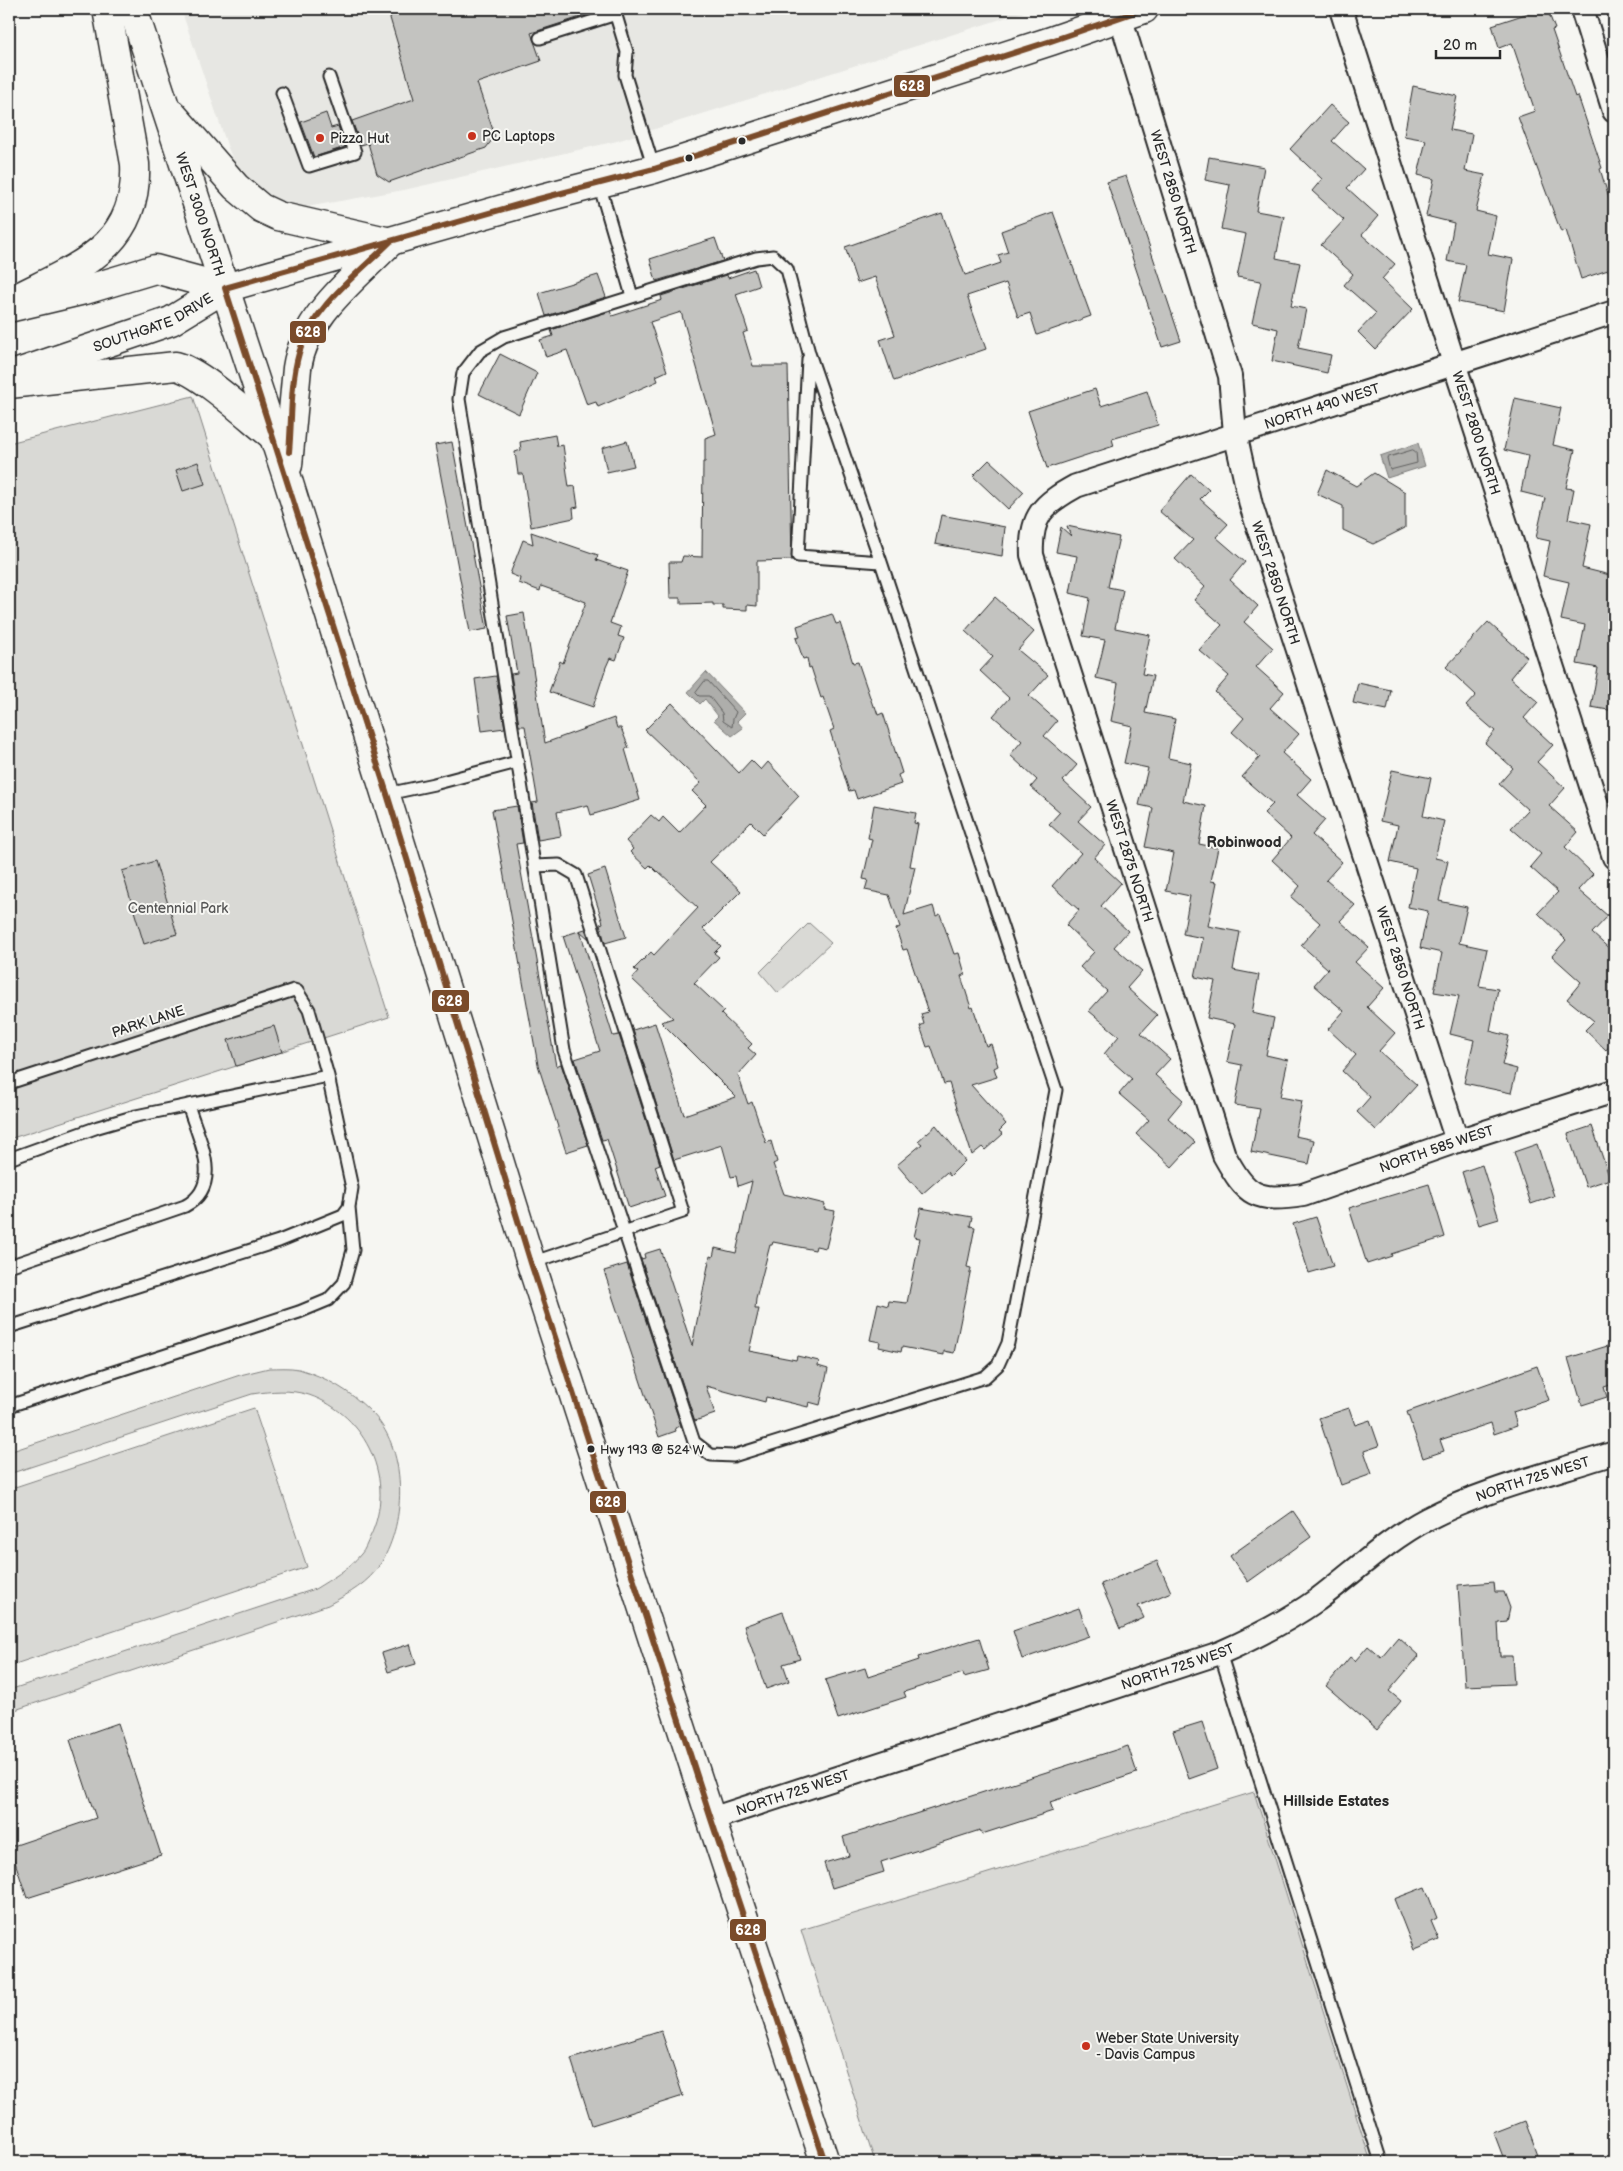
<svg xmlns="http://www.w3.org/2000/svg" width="1623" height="2171" viewBox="0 0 1623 2171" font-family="'Balsamiq Sans',sans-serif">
  <rect width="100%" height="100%" fill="#f6f6f2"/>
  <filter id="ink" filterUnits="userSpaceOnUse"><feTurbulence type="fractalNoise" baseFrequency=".02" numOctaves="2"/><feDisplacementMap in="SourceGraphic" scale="10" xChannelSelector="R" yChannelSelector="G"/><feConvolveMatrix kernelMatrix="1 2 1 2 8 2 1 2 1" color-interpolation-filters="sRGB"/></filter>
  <g filter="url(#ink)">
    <path fill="#e7e7e3" d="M181 9H1033L617 141 404 190 300 208 285 205 256 191 236 167 228 148Z"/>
    <path fill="#d9d9d5" stroke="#828280" d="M193 396 389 1017 9 1139V443Z
      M809 923 831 943 778 993 760 972Z
      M269 1368C278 1368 290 1367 299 1369 326 1377 350 1391 370 1411 408 1447 407 1521 381 1563 369 1583 348 1594 328 1605L9 1712V1690L315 1589C331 1579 349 1569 361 1554 365 1550 367 1543 370 1537 397 1482 367 1415 309 1395 290 1389 272 1391 252 1394L9 1474V1452L240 1375Z
      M254 1408 307 1567 9 1666V1489Z
      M1254 1792 1371 2162H875L801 1930Z"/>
    <path fill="#aeaeab" stroke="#7a7a78" d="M1418 443 1425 466 1387 478 1380 456Z
      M706 672 745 713 737 721 743 728 732 736 714 720 718 716 705 699 700 704 688 692Z"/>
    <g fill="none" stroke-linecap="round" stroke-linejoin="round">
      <path stroke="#5f5f5e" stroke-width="1" d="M1413 450 1416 452 1417 463 1390 470 1387 458Z
        M705 681H708L736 712 733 719 732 727 723 721 722 713 709 696H699L696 693Z"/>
    </g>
    <path fill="#c3c3c0" stroke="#2b2b2b" d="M394 9H595L596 12 531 33 541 61 477 83 495 136 486 148 389 182 377 174 368 143 361 145 352 121 414 99 390 18Z
      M1541 9H1547L1555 29 1552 30 1575 97 1578 96 1602 168 1600 169 1614 214V268L1581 279 1566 230 1561 232 1518 117 1535 111 1512 43 1499 48 1492 25Z
      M1413 86 1457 96 1450 130 1472 134 1465 171 1485 175 1476 211 1496 216 1488 254 1513 259 1504 311 1458 302 1466 265 1447 261 1454 223 1426 216 1434 179 1418 175 1426 140 1404 136Z
      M1330 105 1349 122 1332 141 1364 169 1347 188 1378 216 1362 235 1395 264 1382 279 1413 309 1375 349 1358 332 1376 313 1344 285 1353 274 1321 245 1344 220 1312 191 1322 179 1290 149Z
      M326 113 331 128 338 126 345 147 314 157 301 122Z
      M1209 157 1264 167 1256 211 1284 216 1276 258 1300 263 1291 306 1306 309 1298 348 1331 355 1327 373 1272 361 1278 329 1252 323 1261 281 1237 277 1246 234 1221 229 1230 185 1205 180Z
      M1126 176 1181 341 1162 347 1107 182Z
      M1053 212 1091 316 1037 335 1030 313 1018 317 1006 283 967 296 986 349 894 381 880 340 895 335 875 277 857 283 845 247 942 213 965 275 1001 263 998 255 1008 252 1001 231Z
      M715 238 723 261 656 281 650 259Z
      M754 269 759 286 736 294 748 331 743 333 753 366H788L792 560 757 561V606L747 605V610L723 609V605H713V603L681 604V598H670L669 562H681L683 556 702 557 703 462H705V438L716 434 681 312 650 322 667 371 656 376 658 381 598 407 596 402 587 405 567 350 546 357 540 340 553 336 551 330 610 311 612 316 662 300 661 296 727 275 728 278Z
      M598 275 606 297 546 316 539 293Z
      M500 354 537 373 519 414 479 394Z
      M1095 389 1101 406 1147 391 1158 425 1112 439 1114 446 1047 468 1028 411Z
      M1515 398 1561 408 1553 445 1575 450 1566 488 1574 489 1568 519 1591 524 1582 568 1614 576V592L1609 616 1614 617V711L1591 707 1598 668 1577 664 1585 625 1561 620 1569 582 1543 576 1550 541 1536 538 1545 498 1521 492 1528 456 1504 450Z
      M555 435 557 446 563 445 569 487 575 486 578 507 573 508 574 518 531 527 523 474H518L515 452 521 450 520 442Z
      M627 441 634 466 607 472 602 448Z
      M452 442 487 629 470 632 435 445Z
      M989 460 1024 492 1008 509 973 476Z
      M198 462 205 484 183 491 176 470Z
      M1327 470 1356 486 1374 473 1405 492V528L1373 544 1343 530V506L1317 494Z
      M1191 474 1209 490 1200 499 1228 524 1216 537 1245 562 1230 580 1258 606 1244 622 1273 648 1256 667 1284 692 1270 708 1299 734 1282 753 1311 779 1297 795 1325 820 1312 835 1342 862 1326 880 1355 905 1340 921 1369 947 1355 962 1384 988 1367 1007 1395 1033 1379 1051 1417 1085 1376 1130 1357 1112 1370 1097 1342 1071 1356 1055 1328 1029 1344 1011 1314 985 1328 969 1301 945 1320 923 1291 897 1300 886 1272 860 1291 838 1264 813 1273 804 1242 777 1260 757 1232 732 1244 718 1215 692 1229 676 1199 650 1222 625 1194 600 1205 587 1175 559 1193 540 1159 511Z
      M941 515 1005 527 1002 556 935 544Z
      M1067 526 1119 537 1108 587 1123 590 1115 628 1150 635 1142 674 1153 676 1145 713 1175 719 1168 758 1191 763 1183 801 1206 806 1199 844 1218 848 1211 881 1217 882 1208 926 1240 932 1233 970 1259 975 1252 1013 1274 1018 1266 1055 1288 1060 1280 1097 1302 1101 1295 1136 1314 1140 1309 1164 1251 1152 1260 1109 1235 1105 1242 1065 1227 1062 1235 1024 1207 1018 1215 981 1195 977 1203 938 1183 934 1190 896 1166 891 1174 853 1145 847 1153 808 1139 805 1148 768 1124 763 1132 726 1111 721 1118 683 1096 678 1105 640 1083 636 1090 598 1070 593 1077 556 1056 552 1061 527 1071 536Z
      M531 532 598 555 596 560 628 571 610 623 621 627 618 636 624 638 616 660 610 658 606 667 593 707 549 692 560 661 563 663 586 602 541 586 540 591 519 583 520 578 510 574 523 540 533 544Z
      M995 597 1034 632 1018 650 1048 675 1029 696 1057 721 1044 736 1077 765 1063 781 1091 807 1078 821 1105 845 1094 858 1121 883 1101 906 1128 931 1114 947 1142 971 1127 988 1157 1015 1141 1033 1170 1059 1155 1075 1183 1100 1168 1118 1195 1142 1172 1167 1136 1134 1149 1120 1119 1094 1132 1079 1104 1054 1119 1036 1089 1011 1107 991 1080 967 1094 952 1066 925 1079 910 1052 886 1081 853 1049 824 1060 812 1031 787 1037 780 1010 755 1022 741 993 716 1009 698 980 671 993 657 965 631Z
      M524 613 545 743 614 718 617 728H621L629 748 625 749 640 800 591 815 588 805 557 812 561 836 538 840 532 803 538 802 525 726H519L511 674 517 673 507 616Z
      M832 614 836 624 840 623 853 663 858 662 873 706H875L878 715 883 713 902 773 898 775 901 784 857 799 854 790 849 791 830 731 834 729 823 697 821 698 811 667 809 668 807 658 803 659 796 638 800 637 797 626Z
      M1488 622 1527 657 1510 678 1538 702 1524 718 1553 745 1537 762 1565 788 1549 806 1578 832 1565 847 1593 874 1578 890 1608 916 1592 933 1614 953V1041L1606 1050 1585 1030 1594 1021 1567 999 1581 982 1552 956 1566 940 1538 913 1558 892 1530 867 1541 854 1511 828 1528 810 1499 784 1513 768 1485 743 1495 731 1466 706 1476 695 1446 667Z
      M496 676 505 728 482 731 475 679Z
      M1358 683 1391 690 1387 710 1353 703Z
      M672 703 739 773 751 760 761 770 768 762 799 796 763 834 751 822 710 862 741 891 703 929 721 946 714 953 719 957 694 983 724 1011 721 1014 752 1044 748 1048 756 1055 738 1075 748 1104 752 1102 766 1143 771 1141 777 1162 773 1164 784 1194 825 1204 824 1209 835 1211 826 1248 816 1246 815 1250 773 1242 772 1245H770L756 1299 755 1309H759L749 1351 796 1360 797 1356 819 1361 818 1366 828 1369 820 1405 809 1402 808 1407 766 1397 765 1402 706 1386 715 1414 695 1421 641 1259 645 1258 644 1254 660 1249 692 1346 710 1256 713 1257 715 1248 736 1253 752 1181 738 1186 736 1176 731 1177 722 1145 674 1160 633 1030 655 1023 684 1115 736 1097 661 1022 673 1018 632 979 638 972 634 969 651 952 654 955 698 908 658 871 657 872 650 865 647 868 630 852 633 849 626 841 651 815 659 822 663 817 679 833 706 805 692 791 701 783 645 730Z
      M1392 770 1431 778 1423 816 1444 821 1435 858 1448 861 1439 901 1467 907 1459 943 1487 949 1479 986 1498 989 1490 1031 1509 1036 1502 1065 1517 1069 1511 1093 1464 1083 1474 1040 1450 1034 1459 996 1434 992 1442 953 1420 948 1428 911 1408 907 1416 868 1390 862 1398 825 1380 821Z
      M874 805 916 813 914 823 918 824 910 866 915 867 904 915 933 906 936 916 940 914 954 954 959 953 965 974 961 976 971 1008 973 1007 986 1046 991 1044 998 1066 994 1068 997 1077 971 1085 1006 1124 999 1131 1003 1134 985 1150 982 1147 972 1155 949 1083 944 1084 931 1046 927 1047 920 1026 924 1024 921 1014 928 1012 907 949 903 950 896 929 900 927 889 895 865 890 868 880 863 879 872 839 868 838Z
      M517 806 523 843 516 844 556 1066 561 1064 588 1145 566 1152 538 1065 492 810Z
      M155 861 177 934 144 944 122 871Z
      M605 869 626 937 605 943 600 924 603 923 588 875Z
      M585 929 589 939 580 931 613 1036 619 1035 660 1164 655 1166 665 1196 629 1208 607 1139 602 1140 575 1059 600 1051 563 936Z
      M274 1026 282 1052 236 1066 228 1040Z
      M936 1125 965 1161 950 1176 947 1172 922 1194 897 1165 922 1144 918 1141Z
      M1592 1126 1610 1179 1586 1187 1568 1134Z
      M1537 1144 1554 1196 1531 1204 1514 1152Z
      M1482 1165 1499 1219 1479 1225 1462 1172Z
      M1429 1184 1445 1237 1391 1254 1392 1256 1367 1264 1349 1208Z
      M921 1208 972 1217 970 1226 975 1227 967 1267 971 1268 954 1353 944 1351V1355L902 1347 901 1352 879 1347 880 1342 870 1340 878 1303 888 1306 889 1301 907 1303 920 1238 914 1237Z
      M1316 1217 1333 1266 1309 1273 1293 1224Z
      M627 1264 681 1426 675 1428 676 1431 659 1437 604 1271Z
      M1614 1344V1384L1604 1387 1607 1397 1582 1405 1568 1358Z
      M1537 1366 1549 1400 1513 1412 1517 1426 1494 1434 1491 1423 1440 1440 1444 1451 1423 1458 1407 1412Z
      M1349 1408 1355 1425 1370 1420 1379 1446 1364 1451 1372 1474 1341 1485 1319 1418Z
      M1293 1511 1311 1537 1248 1582 1230 1556Z
      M1157 1561 1171 1592 1138 1606 1144 1618 1120 1629 1101 1584Z
      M1494 1582 1495 1592H1504L1510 1608 1507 1622 1498 1623 1500 1656H1512L1514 1684 1465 1686 1458 1585Z
      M1079 1608 1089 1636 1022 1659 1013 1631Z
      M783 1612 800 1659 783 1664 789 1681 766 1689 744 1626Z
      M1398 1637 1419 1656 1389 1691 1401 1701 1377 1730 1326 1686 1350 1657 1355 1661 1368 1646 1381 1657Z
      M979 1638 989 1670 964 1677 963 1673 904 1692 906 1697 838 1719 825 1680 865 1668 868 1677 919 1660 918 1657Z
      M410 1644 416 1664 388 1672 382 1653Z
      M1202 1722 1217 1769 1189 1779 1173 1731Z
      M118 1723 161 1855 27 1898 10 1847 96 1818 70 1740Z
      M1128 1746 1137 1773 1050 1802 1053 1811 982 1834 980 1830 881 1862 884 1872 832 1888 824 1863 849 1856 843 1837Z
      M1425 1887 1437 1918 1431 1921 1439 1940 1414 1950 1394 1899Z
      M661 2030 683 2096 592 2125 571 2059Z
      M1525 2121 1540 2162H1505L1494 2133Z"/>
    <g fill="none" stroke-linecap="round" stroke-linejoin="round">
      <g stroke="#2b2b2b" stroke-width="15">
        <path id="service" d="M614 9 627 52 625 75 654 169
          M540 38 616 14
          M282 93 309 166 355 152 329 77
          M599 184 632 296
          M773 256 787 269 809 353 881 562 1056 1090 1008 1343 998 1365 985 1377 733 1456 711 1455 694 1442 564 1050 459 399 463 373 480 351 504 337 756 258Z
          M808 359 798 556 881 562
          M387 794 434 784 517 762
          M9 1083 294 990 297 991 309 1010 328 1076 352 1188 349 1207 343 1215 279 1241 9 1327
          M9 1159 98 1127 136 1116 328 1076
          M531 1263 683 1212 576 875 559 865 534 866
          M9 1266 185 1206C225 1185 198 1138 188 1105
          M9 1406 299 1312 328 1300 344 1283 353 1250 349 1207
          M1220 1653 1381 2162"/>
      </g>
      <g stroke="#2b2b2b" stroke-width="26">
        <g id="minor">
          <path id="s1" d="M1341 9 1454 363 1614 857"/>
          <path d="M1582 9 1614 111"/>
          <path id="s2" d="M1120 16 1230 376 1235 433 1251 505 1457 1141"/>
          <path id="s3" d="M1614 312 1076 486C1043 504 1030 516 1032 555L1224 1155C1247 1196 1255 1202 1303 1195L1457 1141 1614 1091"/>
          <path id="s4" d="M711 1819 1220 1653C1254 1638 1286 1622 1317 1600 1353 1573 1387 1540 1427 1519 1484 1489 1553 1473 1614 1453"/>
        </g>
      </g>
      <g stroke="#2b2b2b" stroke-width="31">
        <g id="secondary">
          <path d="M9 308 85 290 155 269 225 288"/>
          <path id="s5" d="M9 376 171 321 225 288"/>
        </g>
      </g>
      <g stroke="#2b2b2b" stroke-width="31">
        <g id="primary">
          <path id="s6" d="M133 9 287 477 531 1263 711 1819 825 2162"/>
          <path d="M172 114 236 187 261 208 278 216 386 241"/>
          <path d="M225 288 535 200 654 169 1051 41 1144 9"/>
          <path d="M9 302C73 268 139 250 135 164L107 9"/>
          <path d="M9 384 176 366C201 372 250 418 273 436"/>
          <path d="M288 465 297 368C305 315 353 280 389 243"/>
        </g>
      </g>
      <use href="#service" stroke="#f6f6f2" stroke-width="11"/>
      <use href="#minor" stroke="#f6f6f2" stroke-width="22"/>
      <use href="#secondary" stroke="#f6f6f2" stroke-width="28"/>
      <use href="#primary" stroke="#f6f6f2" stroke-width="28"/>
      <g stroke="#f6f6f2" stroke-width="10">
        <path id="bus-1" d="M289 452C292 420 290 385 299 353 312 307 358 274 390 242
          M825 2162 711 1819 531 1263 387 794 225 288 535 200 654 169 1051 41 1144 9"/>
      </g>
      <use href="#bus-1" stroke="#7a4b2a" stroke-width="6"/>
    </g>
  </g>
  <g fill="#c8321e" stroke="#f6f6f2" stroke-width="2">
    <circle cx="472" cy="136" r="5"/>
    <circle cx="320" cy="138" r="5"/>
    <circle cx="1086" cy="2046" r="5"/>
  </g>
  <g fill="#2b2b2b" stroke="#f6f6f2" stroke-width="2">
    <circle cx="742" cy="141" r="4.5"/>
    <circle cx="689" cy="158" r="4.5"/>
    <circle cx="591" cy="1449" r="4.5"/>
  </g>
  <g text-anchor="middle" stroke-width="4" stroke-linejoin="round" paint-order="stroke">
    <g font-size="13" fill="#2b2b2b" stroke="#f6f6f2" text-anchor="start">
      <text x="600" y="1454">Hwy 193 @ 524 W</text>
    </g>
    <g font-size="14" fill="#2b2b2b" stroke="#f6f6f2" text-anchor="start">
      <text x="482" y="141">PC Laptops</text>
      <text x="330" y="143">Pizza Hut</text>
      <text x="1096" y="2043">Weber State University<tspan x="1096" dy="16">- Davis Campus</tspan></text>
    </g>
    <g font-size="14" fill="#2b2b2b" stroke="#f6f6f2">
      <text dy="5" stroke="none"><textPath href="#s2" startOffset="184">WEST 2850 NORTH</textPath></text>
      <text dy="5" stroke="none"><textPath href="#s6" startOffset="216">WEST 3000 NORTH</textPath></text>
      <text dy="5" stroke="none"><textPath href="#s5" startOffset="154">SOUTHGATE DRIVE</textPath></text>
      <text transform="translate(1322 406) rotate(-18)" y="5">NORTH 490 WEST</text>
      <text dy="5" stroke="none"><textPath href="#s1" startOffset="445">WEST 2800 NORTH</textPath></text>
      <text dy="5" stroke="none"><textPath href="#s2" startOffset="589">WEST 2850 NORTH</textPath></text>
      <text dy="5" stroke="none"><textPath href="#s3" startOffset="975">WEST 2875 NORTH</textPath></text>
      <text dy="5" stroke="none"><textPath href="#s2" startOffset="994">WEST 2850 NORTH</textPath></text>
      <text transform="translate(148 1021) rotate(-18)" y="5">PARK LANE</text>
      <text dy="5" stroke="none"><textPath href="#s3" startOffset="1524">NORTH 585 WEST</textPath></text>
      <text dy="5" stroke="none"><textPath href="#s4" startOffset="896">NORTH 725 WEST</textPath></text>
      <text dy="5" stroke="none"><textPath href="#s4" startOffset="491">NORTH 725 WEST</textPath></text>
      <text dy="5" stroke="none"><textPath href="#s4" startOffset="86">NORTH 725 WEST</textPath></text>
    </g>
    <g font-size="14" fill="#565656" stroke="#f6f6f2">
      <text x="178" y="913">Centennial Park</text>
    </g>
    <g font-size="15" font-weight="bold" fill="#2b2b2b" stroke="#f6f6f2">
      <text x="1244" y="847">Robinwood</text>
      <text x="1336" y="1806">Hillside Estates</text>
    </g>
  </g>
  <g stroke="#f6f6f2" stroke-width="2">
    <rect x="893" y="74" width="38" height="24" rx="5" fill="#7a4b2a"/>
    <rect x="289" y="320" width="38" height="24" rx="5" fill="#7a4b2a"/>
    <rect x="431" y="989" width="39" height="24" rx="5" fill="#7a4b2a"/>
    <rect x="589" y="1490" width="38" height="24" rx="5" fill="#7a4b2a"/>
    <rect x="729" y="1918" width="38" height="24" rx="5" fill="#7a4b2a"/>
  </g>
  <g font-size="14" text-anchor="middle" font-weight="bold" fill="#fff">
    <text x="912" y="91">628</text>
    <text x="308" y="337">628</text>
    <text x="450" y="1006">628</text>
    <text x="608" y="1507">628</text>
    <text x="748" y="1935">628</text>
  </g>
  <rect width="1623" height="2171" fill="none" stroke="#f6f6f2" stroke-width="30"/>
  <rect x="15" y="15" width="1593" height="2141" fill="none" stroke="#2b2b2b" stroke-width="2" filter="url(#ink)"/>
  <path d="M1436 50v8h64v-8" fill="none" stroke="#2b2b2b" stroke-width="2.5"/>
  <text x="1443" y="50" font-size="15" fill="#2b2b2b" stroke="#f6f6f2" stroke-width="4" paint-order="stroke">20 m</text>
</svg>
